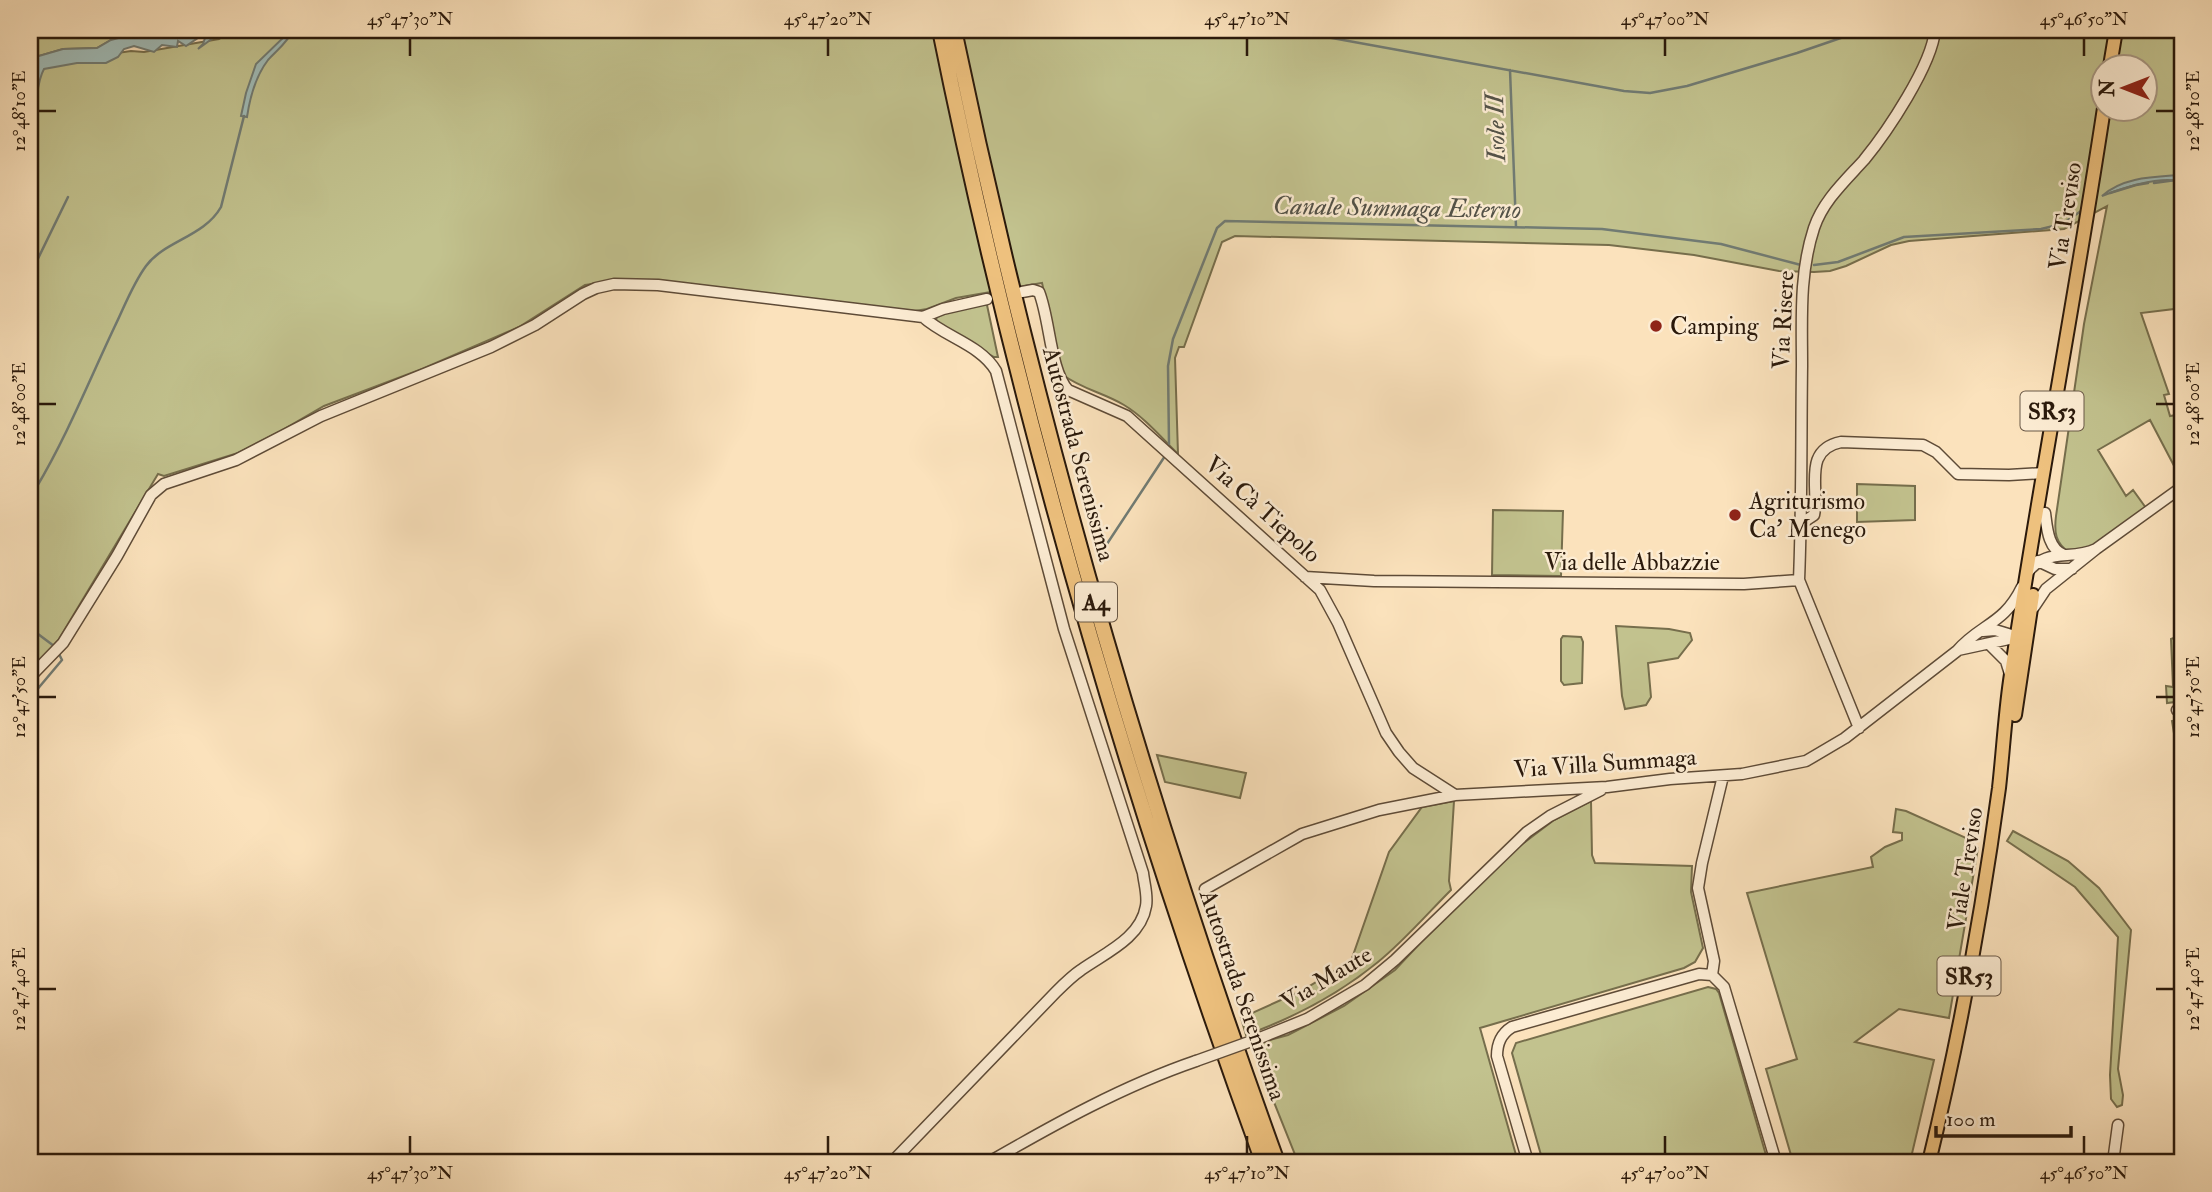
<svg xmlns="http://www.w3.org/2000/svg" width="2212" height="1192" viewBox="0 0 2212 1192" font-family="'IM FELL Double Pica',serif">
  <rect width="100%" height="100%" fill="#fbe2bc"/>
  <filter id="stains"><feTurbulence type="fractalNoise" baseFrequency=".00286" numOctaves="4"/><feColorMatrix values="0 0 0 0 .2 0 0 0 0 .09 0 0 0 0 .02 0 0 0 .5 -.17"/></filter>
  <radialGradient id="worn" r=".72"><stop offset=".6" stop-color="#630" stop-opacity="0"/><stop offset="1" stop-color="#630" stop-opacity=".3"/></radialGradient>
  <path fill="#c2c28e" stroke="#766e4c" stroke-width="2" fill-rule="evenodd" d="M30 30H173L145 37H122L111 40 97 48 63 49 39 56 30 55Z
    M232 30H2182V308L2141 313 2169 394 2164 395 2170 416 2182 414V481L2150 420 2098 450 2126 496 2133 490 2146 508 2087 551 2070 553C2055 543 2054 532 2056 516L2084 324 2107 206 2064 229 1909 241 1891 245 1846 266 1830 271 1814 272 1779 271 1694 255 1609 245 1235 236 1222 242 1184 347H1179L1175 358 1178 454C1161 437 1144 417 1124 405 1104 393 1082 389 1063 375L1042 283 956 298 927 309 915 311 622 280 585 285 519 327 422 369 324 406 279 432 238 453 164 476 158 474 59 639 39 664 35 658 30 656V74H35V65L131 51 144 52 219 39ZM2104 66H2146V108H2104Z
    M982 303 987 305 998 357H994L939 326 936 321 937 315Z
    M1857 484 1915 486V520L1857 522Z
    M1493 510 1563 511 1561 576 1492 575Z
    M1616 626 1669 629 1690 633 1692 640 1678 658 1648 663 1651 697 1646 705 1625 709 1622 696Z
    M2182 635V701L2167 703 2166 686 2173 687 2171 639Z
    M1563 636 1581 637 1583 642 1582 683 1564 685 1561 681V639Z
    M2182 719V783L2172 721Z
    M1157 755 1246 773 1240 798 1165 782Z
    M1454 801 1449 881 1451 890C1427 914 1404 941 1378 962 1339 994 1293 1018 1246 1035L1241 1018 1301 991 1351 961 1389 852 1422 807Z
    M1591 801 1592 855 1595 863 1692 866 1691 892 1703 948 1695 962 1684 968 1480 1028 1518 1162H1298L1251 1045 1288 1035 1344 1006 1395 970 1424 939 1517 848 1554 820Z
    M1896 809 1906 811 1964 837 1978 848 1949 1018 1899 1009 1855 1042 1934 1060 1910 1162H1793L1766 1069 1797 1059 1747 893 1873 867 1871 857 1885 847 1902 840V833L1893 832Z
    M2013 831 2068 861 2099 888 2131 930 2118 1069 2123 1095 2122 1105 2117 1107 2111 1099 2110 1075 2118 937 2075 887 2007 841Z
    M1708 987 1716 989 1719 993 1768 1162H1543L1512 1053 1516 1043Z"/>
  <path fill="#a0bcb8" stroke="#717b73" stroke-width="2" d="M173 30H224L198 49 203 44 205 38 201 36 186 46 178 41 177 47 162 45 154 52 134 46 124 49 118 57 106 63H77L44 69C35 85 39 105 30 122V90L33 72 30 70V55L39 56 63 49 97 48 111 40 122 37H145Z
    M288 30H293C288 42 277 50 268 60 255 77 250 97 247 117L241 116 246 93 256 64 286 35Z
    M2180 175 2182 176V182C2160 175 2123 188 2102 196 2123 177 2153 177 2180 175Z"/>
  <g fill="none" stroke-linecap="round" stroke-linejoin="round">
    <path stroke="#717b73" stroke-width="2.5" d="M1288 30 1624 91 1650 93 1687 86 1797 53 1864 30
      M411 32 414 30
      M1510 70 1516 227
      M2154 183 2176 180 2182 182
      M2110 193 2136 185 2148 183
      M1814 265 1838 262 1904 237 2041 229 2062 224 2084 209
      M30 275 68 197
      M1169 444 1168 366 1173 339 1217 228 1225 221 1602 229 1721 244 1801 265
      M36 488C66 438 89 381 114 328 124 308 132 285 146 266 164 241 204 237 221 207L244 116
      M30 497V496
      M1099 556 1165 456
      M30 628 54 646
      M30 698 62 660 58 652"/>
    <g stroke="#5e4b37" stroke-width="13">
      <path id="minor" d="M1022 292 1033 290 1039 292C1050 319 1050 370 1068 390L1127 416 1320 590 1338 623 1386 733 1399 752 1413 768 1455 795
        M2045 513C2047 528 2048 549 2064 555
        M1802 523 1814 515C1820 488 1802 450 1841 442L1923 445 1936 452 1958 474 2009 475 2043 473
        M2038 561 2055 569H2072
        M2027 573C2046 547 2071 561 2096 549
        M1305 577 1374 581 1744 584 1799 580 1859 728
        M1799 580C1802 508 1801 437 1802 366 1802 319 1799 274 1814 228 1823 201 1845 181 1864 160 1887 132 1932 65 1935 30
        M2034 607 2046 589 2096 549 2182 487
        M1983 631 1995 630 2018 637
        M1989 644 2006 661 2010 674
        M1958 650 2018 637
        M30 677 63 643 117 556 151 495 164 484 236 460 321 416 491 347 535 325 583 294 596 288 614 284 658 285 923 317 943 309 987 299
        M2177 710 2182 709
        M1723 776 1702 863 1698 888 1714 961 1712 975 1724 987 1776 1162
        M1205 889 1302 834 1379 810 1455 795 1607 787 1670 779 1742 774 1806 761 1845 738 1957 651C1980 624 2004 625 2022 587
        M1260 1038 1307 1019 1365 985 1395 960 1527 832 1550 816 1601 790
        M892 1162 1056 992C1064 984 1072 976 1081 970 1105 953 1141 938 1146 906 1148 895 1144 883 1143 873L1064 629 996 371C981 345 945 337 923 317
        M989 1162C1055 1124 1123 1086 1196 1061
        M1528 1162 1497 1056C1497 1043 1501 1034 1512 1027L1699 974 1712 975
        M2113 1162 2118 1125"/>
    </g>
    <g stroke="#2a190b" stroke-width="16">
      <path id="major" d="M2110 66 2116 30
        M2015 715 2033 595
        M1929 1162C1959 1039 1982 913 1999 788 2003 752 2005 716 2010 681 2038 489 2075 300 2104 108"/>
    </g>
    <g stroke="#2a190b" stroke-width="18">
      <path id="highway" d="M940 30C1018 414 1129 795 1263 1162
        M954 30C1034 414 1143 793 1277 1162"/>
    </g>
    <use href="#minor" stroke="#fcecd3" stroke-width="10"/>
    <use href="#major" stroke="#eec17e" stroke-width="12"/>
    <use href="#highway" stroke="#eec17e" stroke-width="14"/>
    <g stroke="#5e4b37" stroke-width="13" stroke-linecap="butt">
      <path id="minor-bridge" d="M1196 1061 1260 1038"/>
    </g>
    <use href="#minor-bridge" stroke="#fcecd3" stroke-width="10"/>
  </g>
  <path fill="none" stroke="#2a190b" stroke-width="2.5" d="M410 38V56M828 38V56M1247 38V56M1665 38V56M2084 38V56M38 111H56M2156 111H2174M38 404H56M2156 404H2174M38 697H56M2156 697H2174M38 989H56M2156 989H2174M410 1136V1154M828 1136V1154M1247 1136V1154M1665 1136V1154M2084 1136V1154"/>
  <g fill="#8f2418" stroke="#fcecd3" stroke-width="2.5">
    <circle cx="1656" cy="326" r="7"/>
    <circle cx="1735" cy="515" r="7"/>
  </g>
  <g text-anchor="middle" stroke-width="5" stroke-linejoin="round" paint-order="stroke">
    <g fill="#fcecd3" stroke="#695847" stroke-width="2">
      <rect x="2020.5" y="391.5" width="63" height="39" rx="5"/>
      <rect x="1075" y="582.5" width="42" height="39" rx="5"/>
      <rect x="1937.5" y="956.5" width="63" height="39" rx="5"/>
    </g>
    <g font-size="23" font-weight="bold" fill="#2a190b">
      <text x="2052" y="419">SR53</text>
      <text x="1096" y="610">A4</text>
      <text x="1969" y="984">SR53</text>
    </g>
    <g font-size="24" fill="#2a190b" stroke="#fcecd3">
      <text transform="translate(2065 216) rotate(-81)" y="8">Via Treviso</text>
      <text transform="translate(1783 320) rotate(-87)" y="8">Via Risere</text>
      <text transform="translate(1079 454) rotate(75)" y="8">Autostrada Serenissima</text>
      <text transform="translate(1263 509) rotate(42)" y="8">Via Cà Tiepolo</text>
      <text x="1632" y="570">Via delle Abbazzie</text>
      <text transform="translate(1605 763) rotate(-4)" y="8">Via Villa Summaga</text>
      <text transform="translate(1965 869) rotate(-81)" y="8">Viale Treviso</text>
      <text transform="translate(1326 978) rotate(-31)" y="8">Via Maute</text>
      <text transform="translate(1243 995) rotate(71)" y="8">Autostrada Serenissima</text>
    </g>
    <g font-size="24" fill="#2a190b" stroke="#fcecd3" text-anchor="start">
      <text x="1670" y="334">Camping</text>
      <text x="1749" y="509">Agriturismo<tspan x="1749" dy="28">Ca' Menego</tspan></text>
    </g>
    <g font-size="26" font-style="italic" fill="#535248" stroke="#fcecd3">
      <text transform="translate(1495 128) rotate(-92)" y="9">Isole II</text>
      <text transform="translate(1397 207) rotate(1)" y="9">Canale Summaga Esterno</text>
    </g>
  </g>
  <rect width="2212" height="1192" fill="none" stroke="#fbe2bc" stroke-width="77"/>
  <g transform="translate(2124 88) rotate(270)"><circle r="33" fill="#fcecd3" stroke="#a89883" stroke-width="2"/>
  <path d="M0-5L12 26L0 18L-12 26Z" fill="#8f2418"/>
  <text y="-10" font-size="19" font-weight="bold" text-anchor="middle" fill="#2a190b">N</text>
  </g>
  <path d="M1936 1126v10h135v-10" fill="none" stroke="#2a190b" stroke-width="3.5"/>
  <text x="1946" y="1126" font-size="21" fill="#2a190b" stroke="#fcecd3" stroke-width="5" paint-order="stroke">100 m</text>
  <rect x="38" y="38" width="2136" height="1116" fill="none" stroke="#2a190b" stroke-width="2.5"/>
  <g font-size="18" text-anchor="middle" fill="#2a190b">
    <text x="410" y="25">45°47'30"N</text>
    <text x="828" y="25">45°47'20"N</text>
    <text x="1247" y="25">45°47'10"N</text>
    <text x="1665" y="25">45°47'00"N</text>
    <text x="2084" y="25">45°46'50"N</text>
    <text transform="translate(2193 111) rotate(-90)" y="6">12°48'10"E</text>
    <text transform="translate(19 111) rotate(-90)" y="6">12°48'10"E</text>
    <text transform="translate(2193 404) rotate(-90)" y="6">12°48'00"E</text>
    <text transform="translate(19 404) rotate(-90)" y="6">12°48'00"E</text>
    <text transform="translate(2193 697) rotate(-90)" y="6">12°47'50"E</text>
    <text transform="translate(19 697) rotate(-90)" y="6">12°47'50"E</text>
    <text transform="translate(2193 989) rotate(-90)" y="6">12°47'40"E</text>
    <text transform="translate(19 989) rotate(-90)" y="6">12°47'40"E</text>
    <text x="410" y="1179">45°47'30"N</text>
    <text x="828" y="1179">45°47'20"N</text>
    <text x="1247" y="1179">45°47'10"N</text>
    <text x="1665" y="1179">45°47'00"N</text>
    <text x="2084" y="1179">45°46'50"N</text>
  </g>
  <rect width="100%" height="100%" filter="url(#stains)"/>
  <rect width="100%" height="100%" fill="url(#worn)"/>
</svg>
